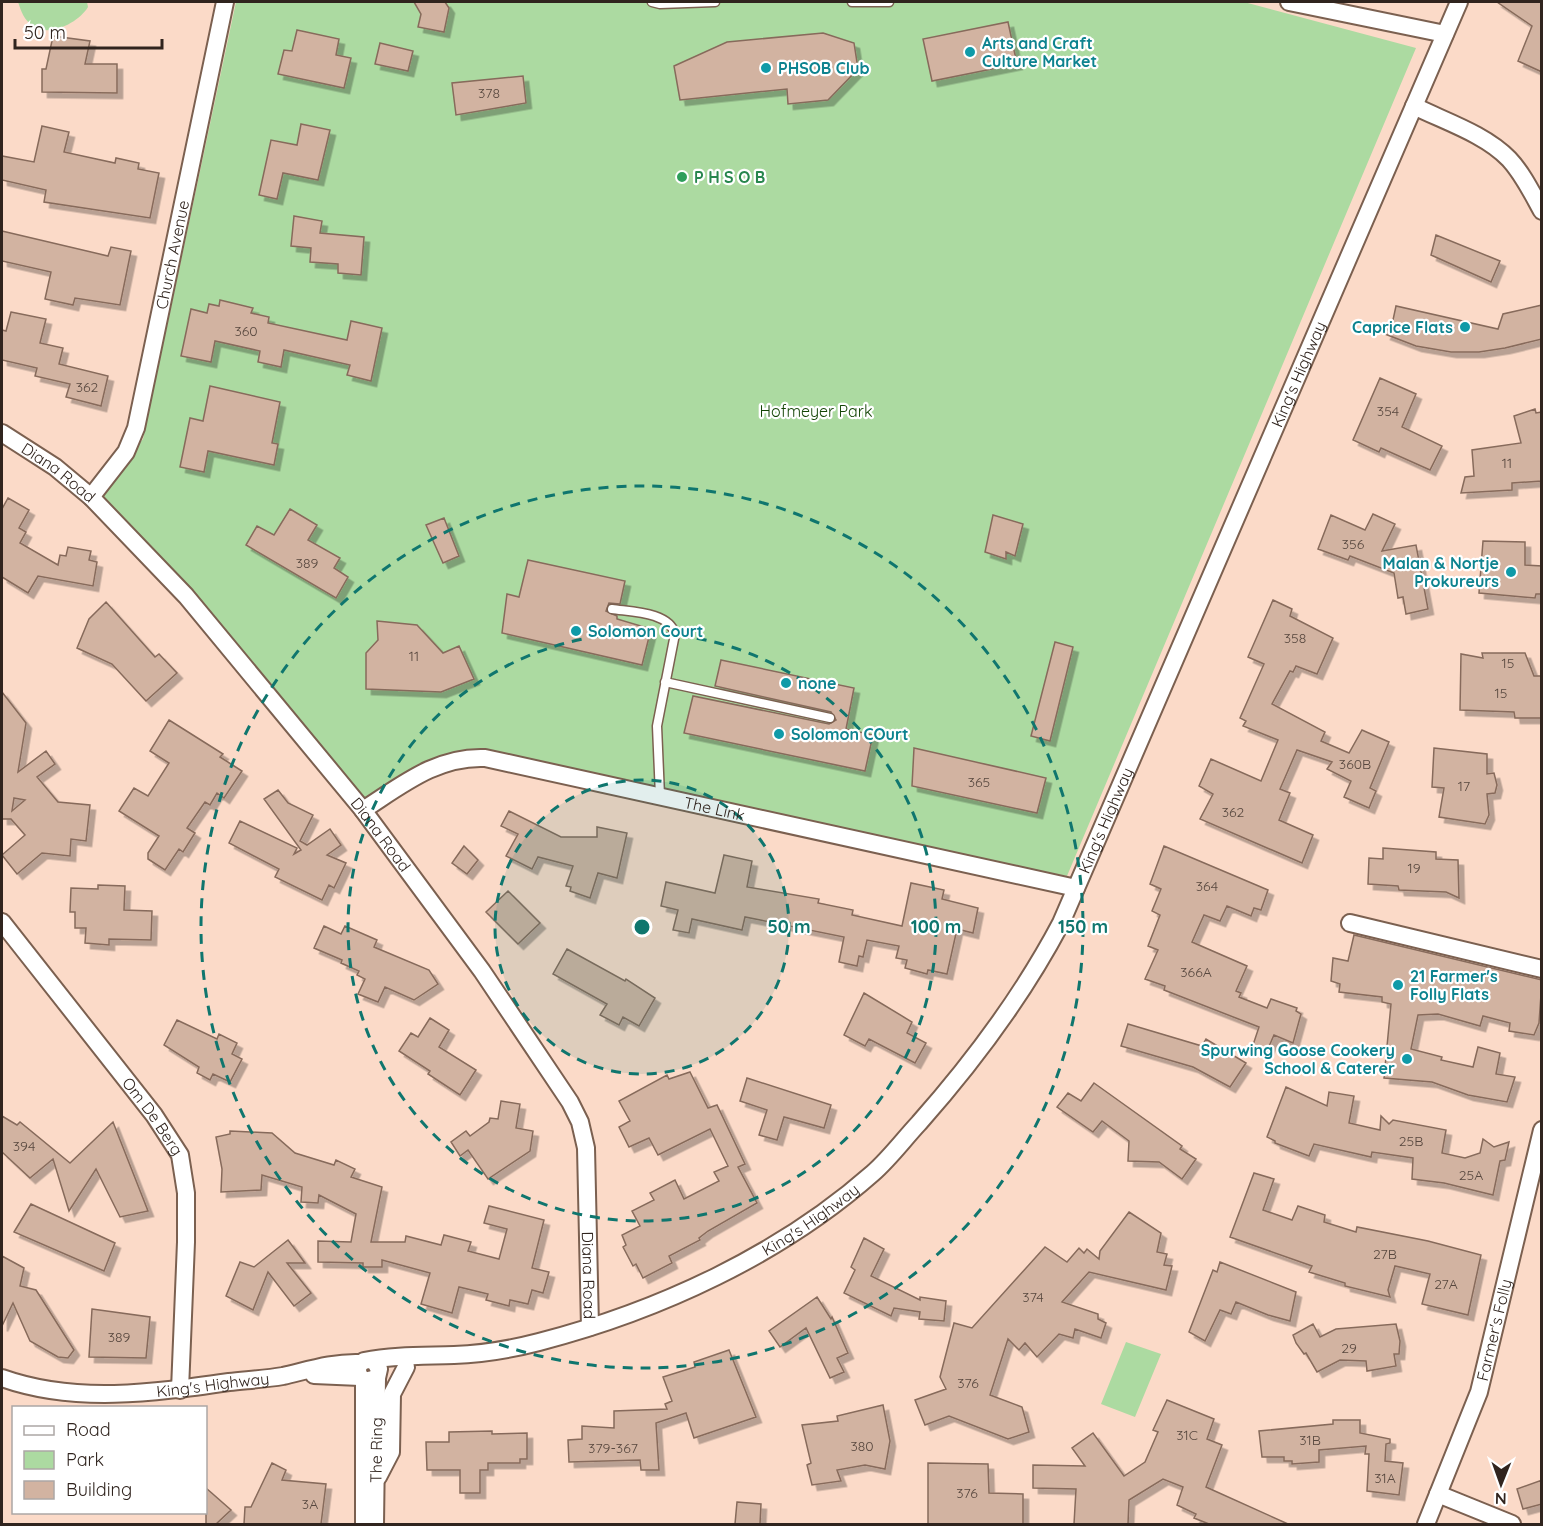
<svg xmlns="http://www.w3.org/2000/svg" width="1543" height="1526" viewBox="0 0 1543 1526" font-family="Quicksand,sans-serif">
  <defs>
    <filter id="shadow"><feDropShadow dx="5.5" dy="5.5" stdDeviation="0" flood-color="#0004"/></filter>
  </defs>
  <rect width="100%" height="100%" fill="#fbdac8"/>
  <path fill="#acdaa1" d="M18 2H87L88 7C79 22 50 38 33 26 24 20 21 11 18 2Z
    M236 2H1244L1416 48 1067 876 458 759 363 810 91 497 143 439Z
    M1126 1342 1161 1354 1135 1417 1101 1404Z"/>
  <path fill="#d2b3a1" stroke="#876b5b" stroke-width="1.5" fill-rule="evenodd" filter="url(#shadow)" d="M414 2H445L449 8 444 32 418 27 421 14Z
    M1497 2H1542V72L1518 61 1532 26Z
    M1008 22 1017 64 932 81 923 39Z
    M297 30 339 39 336 55 351 58 344 88 278 74 284 50 292 51Z
    M823 33 854 43 858 69 828 100 788 104 787 89 680 100 674 66 727 42Z
    M53 36 90 41 85 64H117V93L42 92V69H46Z
    M380 43 413 51 408 71 375 64Z
    M523 76 526 103 456 115 452 83Z
    M301 124 330 130 318 180 283 173 277 199 259 195 271 140 297 145Z
    M42 126 69 132 64 152 115 163 116 158 139 163 138 169 159 173 150 218 44 202 46 190 2 180V156L34 162Z
    M294 216 322 221 320 233 364 237 361 275 338 273V264L310 262 311 248 291 246Z
    M2 231 108 256 111 247 131 251 120 305 75 298 73 305 45 299 51 272 2 261Z
    M1436 235 1500 261 1491 282 1431 255Z
    M220 300 253 308 251 313 269 317 268 323 347 340 351 321 382 328 371 381 347 375 350 365 284 350 281 367 258 362 260 351 215 341 211 362 181 356 191 309 207 313 209 304 219 306Z
    M1542 305V339L1505 348 1479 352H1451L1416 346 1385 334 1393 320 1396 306 1498 329 1503 314Z
    M11 312 46 319 40 343 63 348 59 364 108 376 101 406 66 397 70 384 35 376 37 368 2 360V330L6 331Z
    M1380 378 1416 394 1402 427 1442 446 1430 470 1381 448 1379 452 1353 440Z
    M210 386 280 402 272 443 278 444 274 465 208 451 204 472 180 467 190 418 203 421Z
    M1535 409 1536 413 1542 412V481L1512 483V490L1461 493 1465 477 1474 476 1472 450 1521 443 1514 416Z
    M8 498 29 510 19 528 26 532 20 543 58 565 60 555 66 556 68 547 91 551 89 560 97 562 93 586 38 576 28 593 2 577V509Z
    M290 509 317 525 308 540 340 558 334 568 348 577 336 598 246 545 257 526 274 535Z
    M1373 514 1395 524 1382 551 1416 545 1428 609 1406 614 1403 597 1398 598 1394 573 1350 556 1348 560 1318 549 1331 515 1365 530Z
    M993 515 1023 524 1015 556 1006 552V559L985 552Z
    M444 518 459 556 443 563 426 525Z
    M1483 541 1525 542V565L1542 566V594H1536L1535 598 1479 593Z
    M528 560 625 581 620 604 609 603 606 611 617 616V619L651 629 642 665 502 633 507 594 519 597Z
    M1273 600 1292 609 1290 616 1333 638 1317 674 1296 666 1293 672 1290 671 1272 704 1325 732 1321 741 1349 753 1362 730 1389 742 1370 788 1376 791 1369 808 1344 797 1351 781 1327 769 1332 762 1297 750 1280 789 1290 793 1279 820 1313 835 1302 863 1200 819 1213 794 1199 786 1211 759 1261 781 1278 740 1243 726 1246 721 1240 718 1264 664 1248 657Z
    M106 602 155 657 159 654 177 673 146 701 112 664 77 648 89 619Z
    M377 621 417 625 443 653 459 646 474 679 441 692 366 689V653L378 640Z
    M1055 642 1073 647 1050 741 1031 736Z
    M1482 653H1525L1534 676H1542V718H1515L1514 712 1460 710 1461 654 1483 658Z
    M721 660 854 688 846 729 873 735 865 771 684 733 693 696 829 724 836 720 831 712 715 686Z
    M2 692 26 723 18 772 46 751 55 764 37 777 58 802 90 805 86 841 71 839 70 856 42 853 17 874 2 855 25 835 11 819H2ZM14 798 25 800 12 811Z
    M169 720 223 754 220 757 242 771 224 798 217 793 210 805 205 802 187 828 195 833 183 852 179 849 165 870 148 859V853L159 836 119 811 134 788 148 796 169 763 150 751Z
    M914 748 1046 778 1037 813 912 786Z
    M1434 748 1487 754V774L1494 773 1497 785 1495 793 1487 794 1489 815 1485 824 1439 817 1444 788 1432 787Z
    M278 790 288 803 313 815 300 841 307 845 330 829 341 845 327 855 346 863 334 888 329 885 322 900 275 877 279 869 229 843 240 821 297 848 294 854 301 850 264 799Z
    M509 811 561 837H597V827L627 833 617 878 598 873 590 898 570 891 571 887 566 886 573 866 538 857 532 869 506 856 518 834 501 826Z
    M464 846 478 860 467 874 452 863Z
    M1164 846 1268 890 1261 910 1254 908 1251 916 1227 906 1220 921 1204 915 1192 942 1247 966 1236 991 1241 993 1239 997 1267 1008 1271 999 1297 1008 1296 1011 1301 1014 1293 1043 1274 1035 1266 1053 1252 1048 1259 1027 1164 990 1165 986 1145 979 1158 950 1148 946 1160 915 1152 911 1161 889 1150 884Z
    M1383 848 1436 852V859L1458 860 1459 898 1446 892 1399 890 1398 886 1368 884 1369 858 1383 859Z
    M724 855 752 861 747 887 819 899 818 903 853 910 852 915 902 926 911 883 944 890 942 899 978 908 973 933 957 929 947 974 928 970 927 974 905 968 907 960 896 958 899 946 867 940 863 957 859 956 857 966 839 962 844 937 745 917 742 930 692 919 689 933 673 930 678 910 661 906 666 882 715 893Z
    M98 885 125 886 124 910 152 911 151 940 109 939V945L85 943 86 928H75V912H70L71 888 98 889Z
    M508 891 540 923 518 944 486 912Z
    M324 926 341 934 345 926 377 940 374 947 429 970 438 984 414 1000 385 987 378 1002 358 994 365 979 357 975 359 971 341 963 342 960 314 948Z
    M1354 935 1542 980 1539 1023 1534 1035 1509 1031 1510 1023 1483 1016 1480 1026 1438 1014 1418 1015 1411 1049 1442 1057 1441 1060 1473 1067 1478 1047 1500 1053 1496 1074 1515 1077 1507 1102 1468 1095 1432 1082 1384 1078 1391 1004 1382 1002V997L1339 992 1340 984 1331 981 1333 958 1348 961Z
    M567 949 625 981 626 979 655 998 639 1026 623 1017 619 1025 600 1015 607 1004 553 974Z
    M864 993 912 1022 907 1033 926 1043 915 1063 869 1039 865 1046 844 1035Z
    M430 1018 449 1030 439 1047 476 1070 460 1095 428 1074 430 1071 399 1051 411 1033 418 1037Z
    M177 1020 217 1039 219 1034 237 1043 232 1054 242 1059 230 1082 213 1074 210 1080 197 1073 199 1067 164 1045Z
    M1128 1024 1202 1046 1206 1039 1246 1063 1230 1087 1193 1067 1121 1046Z
    M690 1072 708 1108 717 1105 745 1164 738 1167 757 1203 708 1231 699 1238 700 1240 669 1256 672 1263 643 1278 636 1264 633 1266 623 1247 626 1245 622 1235 640 1226 632 1211 654 1200 650 1193 675 1180 684 1199 719 1181 714 1172 728 1166 710 1129 658 1155 649 1138 629 1147 619 1127 630 1121 619 1101 667 1075 669 1079Z
    M747 1078 831 1105 824 1128 784 1117 777 1140 759 1135 767 1110 740 1101Z
    M1094 1083 1182 1146 1180 1149 1196 1159 1182 1179 1159 1162 1128 1161 1129 1141 1102 1121 1093 1132 1057 1107 1068 1093 1081 1101Z
    M1286 1087 1327 1106 1329 1092 1354 1096 1349 1123 1380 1130 1381 1116 1389 1124 1393 1120 1446 1130 1442 1153 1465 1158 1480 1153 1483 1139 1494 1147 1509 1142 1505 1160 1500 1161 1493 1195 1444 1183 1412 1179 1413 1158 1372 1152 1371 1157 1314 1144 1309 1156 1275 1143V1141L1267 1137Z
    M501 1101 520 1104 516 1128 533 1131 530 1151 488 1179 468 1150 460 1156 451 1142 466 1131 470 1136 489 1122 490 1118 498 1119Z
    M2 1116 17 1125 20 1122 70 1163 113 1122 148 1211 120 1217 96 1169 69 1211 53 1159 30 1178 2 1152Z
    M230 1131 272 1133 295 1153 334 1165 336 1160 355 1169 351 1177 382 1187 371 1242H405L406 1236 441 1245 444 1235 471 1242 468 1251 499 1259 507 1229 484 1223 489 1206 544 1220 532 1268 549 1272 543 1293 532 1290 528 1304 510 1300 509 1306 486 1300 488 1294 459 1287 452 1313 421 1304 430 1273 382 1260V1267H363V1263L318 1262V1241L351 1242 356 1214 319 1195 318 1203 301 1202 302 1187 262 1175 261 1190 221 1192 222 1169 216 1137 230 1134Z
    M1254 1173 1274 1179 1263 1210 1292 1220 1298 1206 1325 1215 1324 1222 1356 1232 1357 1227 1428 1241 1481 1255 1468 1315 1422 1304 1430 1274 1395 1266 1388 1290 1390 1297 1345 1286V1283L1309 1272 1312 1266 1230 1237Z
    M31 1204 115 1243 104 1271 14 1232Z
    M1129 1212 1161 1233 1157 1252 1167 1254 1164 1265 1172 1266 1166 1290 1089 1272 1062 1302 1098 1314V1319L1106 1323 1101 1338 1075 1329 1073 1338 1059 1334 1037 1357 1025 1343 1019 1350 1008 1339 990 1395 1022 1407 1029 1432 1008 1439 949 1416 925 1425 915 1400 946 1389 940 1377 954 1323 972 1328 1045 1247 1067 1262 1079 1248 1084 1253 1087 1249 1099 1259 1100 1251Z
    M864 1238 884 1249 871 1276 920 1300V1297L946 1301 944 1321 919 1319 920 1312 894 1308 891 1316 844 1293 855 1270 851 1267Z
    M288 1240 305 1263H287L311 1293 294 1306 268 1272 253 1310 226 1296 240 1262 254 1267Z
    M2 1256 24 1268 20 1286 36 1290 74 1350 68 1358 58 1357 30 1341 13 1303 2 1326Z
    M1220 1262 1296 1292 1290 1321 1268 1315 1236 1302 1231 1314 1220 1310 1205 1341 1189 1332 1213 1270 1217 1272Z
    M817 1297 831 1319 832 1317 848 1353 837 1358 844 1372 830 1378 806 1328 780 1347 769 1331Z
    M92 1309 150 1317 146 1358 89 1357Z
    M1313 1324 1320 1337 1336 1329 1396 1324 1400 1341 1399 1354H1394L1396 1366 1367 1371 1366 1361 1340 1360 1317 1372 1306 1353 1304 1354 1296 1343 1293 1335Z
    M729 1350 756 1417 694 1438 686 1413 656 1423 659 1470H641L640 1460 569 1462 568 1440 582 1439V1426L614 1428V1411L667 1409 665 1404 672 1401 663 1377 695 1367 694 1362Z
    M1167 1400 1214 1419 1207 1439 1222 1445 1206 1487 1288 1524H1209L1194 1518 1196 1514 1177 1505 1183 1487 1163 1479 1129 1500 1128 1524H1074L1076 1489 1033 1488V1465L1085 1466 1072 1448 1093 1433 1124 1476 1145 1462 1158 1432 1153 1430Z
    M883 1405 890 1441 885 1469 865 1465 837 1470 841 1481 812 1485 807 1465 811 1463 802 1425 838 1421 837 1416Z
    M1333 1420H1360V1433L1390 1439V1443L1386 1444 1385 1461 1403 1463 1399 1495 1367 1491 1369 1454H1365L1366 1446 1319 1450V1462L1292 1464V1461H1284V1457H1262L1259 1431 1333 1424Z
    M492 1431V1434L527 1433V1459H520V1463H488V1470H480V1493H460V1470H427L426 1442H449V1432Z
    M272 1463 286 1470 282 1480 326 1484 321 1524H244L245 1507H251Z
    M928 1463 988 1464 989 1493 1023 1494V1524H928Z
    M1542 1480V1504L1523 1509 1517 1489Z
    M206 1488 231 1510 216 1524H206Z
    M737 1502 761 1504 760 1524H735Z"/>
  <g fill="none" stroke-linecap="round" stroke-linejoin="round">
    <g stroke="#7b6050" stroke-width="11">
      <path id="lane" d="M652 2 660 4 715 2
        M852 2H889
        M612 609C632 612 669 612 675 634L657 726 660 796
        M665 682 830 718"/>
    </g>
    <g stroke="#7b6050" stroke-width="20">
      <g id="street">
        <path d="M1289 2 1445 34"/>
        <path d="M1414 106C1444 121 1485 134 1509 159 1523 174 1532 193 1542 211"/>
        <path id="s1" d="M2 433 55 467 91 497 186 596 363 810 482 971 570 1102 580 1122 586 1148 590 1327"/>
        <path id="s2" d="M91 497 126 452 136 428 225 2"/>
        <path id="s3" d="M363 810C402 785 437 756 485 758L1076 888"/>
        <path id="s4" d="M2 922 154 1115 180 1155 186 1193V1242L180 1390"/>
        <path d="M1350 923 1542 969"/>
        <path id="s5" d="M374 1361 379 1369 377 1378 364 1381C357 1375 355 1366 364 1361 394 1355 424 1356 454 1355 483 1354 512 1349 539 1342 659 1311 780 1255 873 1173 890 1158 904 1139 919 1123 973 1062 1023 995 1061 923L1459 2"/>
        <path d="M314 1375 360 1377"/>
        <path id="s6" d="M2 1378C75 1404 153 1393 229 1382 247 1380 265 1379 283 1376 309 1370 333 1362 360 1363"/>
        <path d="M364 1381V1524"/>
        <path d="M378 1477 391 1452 392 1394 406 1367"/>
        <path d="M1438 1494 1512 1524"/>
        <path id="s7" d="M375 1524 377 1378"/>
        <path id="s8" d="M1426 1524 1479 1392 1542 1130"/>
      </g>
    </g>
    <use href="#lane" stroke="#fff" stroke-width="8"/>
    <use href="#street" stroke="#fff" stroke-width="16"/>
  </g>
  <circle cx="642" cy="927" r="147" fill="#0f766e" fill-opacity=".12"/>
  <g fill="none" stroke="#0f766e" stroke-width="3" stroke-dasharray="10 8">
    <circle cx="642" cy="927" r="147"/>
    <circle cx="642" cy="927" r="294"/>
    <circle cx="642" cy="927" r="441"/>
  </g>
  <g fill="#0f9aa8" stroke="#fff" stroke-width="2">
    <circle cx="970" cy="52" r="6"/>
    <circle cx="766" cy="68" r="6"/>
    <circle cx="1465" cy="327" r="6"/>
    <circle cx="1511" cy="572" r="6"/>
    <circle cx="576" cy="631" r="6"/>
    <circle cx="786" cy="683" r="6"/>
    <circle cx="779" cy="734" r="6"/>
    <circle cx="1398" cy="985" r="6"/>
    <circle cx="1407" cy="1059" r="6"/>
  </g>
  <circle fill="#2e9e5b" stroke="#fff" stroke-width="2" cx="682" cy="177" r="6"/>
  <g text-anchor="middle" stroke-width="4.5" stroke-linejoin="round" paint-order="stroke">
    <g font-size="14" fill="#58483f">
      <text x="489" y="98">378</text>
      <text x="246" y="336">360</text>
      <text x="87" y="392">362</text>
      <text x="1388" y="416">354</text>
      <text x="1507" y="468">11</text>
      <text x="1353" y="549">356</text>
      <text x="307" y="568">389</text>
      <text x="1295" y="643">358</text>
      <text x="414" y="661">11</text>
      <text x="1508" y="668">15</text>
      <text x="1501" y="698">15</text>
      <text x="1355" y="769">360B</text>
      <text x="979" y="787">365</text>
      <text x="1464" y="791">17</text>
      <text x="1233" y="817">362</text>
      <text x="1414" y="873">19</text>
      <text x="1207" y="891">364</text>
      <text x="1196" y="977">366A</text>
      <text x="1411" y="1146">25B</text>
      <text x="24" y="1151">394</text>
      <text x="1471" y="1180">25A</text>
      <text x="1385" y="1259">27B</text>
      <text x="1446" y="1289">27A</text>
      <text x="1033" y="1302">374</text>
      <text x="119" y="1342">389</text>
      <text x="1349" y="1353">29</text>
      <text x="968" y="1388">376</text>
      <text x="1187" y="1440">31C</text>
      <text x="1310" y="1445">31B</text>
      <text x="862" y="1451">380</text>
      <text x="613" y="1453">379-367</text>
      <text x="1385" y="1483">31A</text>
      <text x="967" y="1498">376</text>
      <text x="310" y="1509">3A</text>
    </g>
    <g font-size="16" font-weight="bold" fill="#0d838f" stroke="#fff" text-anchor="start">
      <text x="982" y="49">Arts and Craft<tspan x="982" dy="18">Culture Market</tspan></text>
      <text x="778" y="74">PHSOB Club</text>
      <text x="1453" y="333" text-anchor="end">Caprice Flats</text>
      <text x="1499" y="569" text-anchor="end">Malan &amp; Nortje<tspan x="1499" dy="18">Prokureurs</tspan></text>
      <text x="588" y="637">Solomon Court</text>
      <text x="798" y="689">none</text>
      <text x="791" y="740">Solomon COurt</text>
      <text x="1410" y="982">21 Farmer's<tspan x="1410" dy="18">Folly Flats</tspan></text>
      <text x="1395" y="1056" text-anchor="end">Spurwing Goose Cookery<tspan x="1395" dy="18">School &amp; Caterer</tspan></text>
    </g>
    <g font-size="16" font-weight="bold" fill="#27864d" stroke="#fff" text-anchor="start">
      <text x="694" y="183">P H S O B</text>
    </g>
    <g font-size="16" fill="#30241e" stroke="#fff">
      <text dy="6" stroke="none"><textPath href="#s2" startOffset="260">Church Avenue</textPath></text>
      <text dy="6" stroke="none"><textPath href="#s5" startOffset="1522">King's Highway</textPath></text>
      <text dy="6" stroke="none"><textPath href="#s1" startOffset="69">Diana Road</textPath></text>
      <text dy="6" stroke="none"><textPath href="#s3" startOffset="370">The Link</textPath></text>
      <text dy="6" stroke="none"><textPath href="#s5" startOffset="1036">King's Highway</textPath></text>
      <text dy="6" stroke="none"><textPath href="#s1" startOffset="555">Diana Road</textPath></text>
      <text dy="6" stroke="none"><textPath href="#s4" startOffset="246">Om De Berg</textPath></text>
      <text dy="6" stroke="none"><textPath href="#s5" startOffset="532">King's Highway</textPath></text>
      <text dy="6" stroke="none"><textPath href="#s1" startOffset="1059">Diana Road</textPath></text>
      <text dy="6" stroke="none"><textPath href="#s8" startOffset="206">Farmer's Folly</textPath></text>
      <text dy="6" stroke="none"><textPath href="#s6" startOffset="213">King's Highway</textPath></text>
      <text dy="6" stroke="none"><textPath href="#s7" startOffset="74">The Ring</textPath></text>
    </g>
    <g font-size="16" fill="#144506" stroke="#fff">
      <text x="816" y="417">Hofmeyer Park</text>
    </g>
  </g>
  <circle cx="642" cy="927" r="9" fill="#0f766e" stroke="#fff" stroke-width="3"/>
  <g font-size="18" text-anchor="middle" font-weight="bold" fill="#0f766e" stroke="#fff" stroke-width="4.5" stroke-linejoin="round" paint-order="stroke">
    <text x="789" y="933">50 m</text>
    <text x="936" y="933">100 m</text>
    <text x="1083" y="933">150 m</text>
  </g>
  <rect width="1543" height="1526" fill="none" stroke="#30241e" stroke-width="6"/>
  <rect x="12" y="1406" width="195" height="108" fill="#ffffff" stroke="#aca7a5" stroke-width="1.5"/>
  <rect x="24" y="1426" width="30" height="9" fill="#ffffff" stroke="#aca7a5" stroke-width="1.5"/>
  <text x="66" y="1436" font-size="18" fill="#30241e">Road</text>
  <rect x="24" y="1451" width="30" height="18" fill="#acdaa1" stroke="#aca7a5" stroke-width="1.5"/>
  <text x="66" y="1466" font-size="18" fill="#30241e">Park</text>
  <rect x="24" y="1481" width="30" height="18" fill="#d2b3a1" stroke="#aca7a5" stroke-width="1.5"/>
  <text x="66" y="1496" font-size="18" fill="#30241e">Building</text>
  <g transform="translate(1501 1484) rotate(181)" stroke="#ffffff" stroke-width="4.5" paint-order="stroke">
  <path d="M0-4.5L10 22L0 15L-10 22Z" fill="#30241e"/>
  <text y="-9" font-size="16" font-weight="bold" text-anchor="middle" fill="#30241e">N</text>
  </g>
  <path d="M15 39v9h147v-9" fill="none" stroke="#30241e" stroke-width="3"/>
  <text x="24" y="39" font-size="18" fill="#30241e" stroke="#ffffff" stroke-width="4.5" paint-order="stroke">50 m</text>
</svg>
